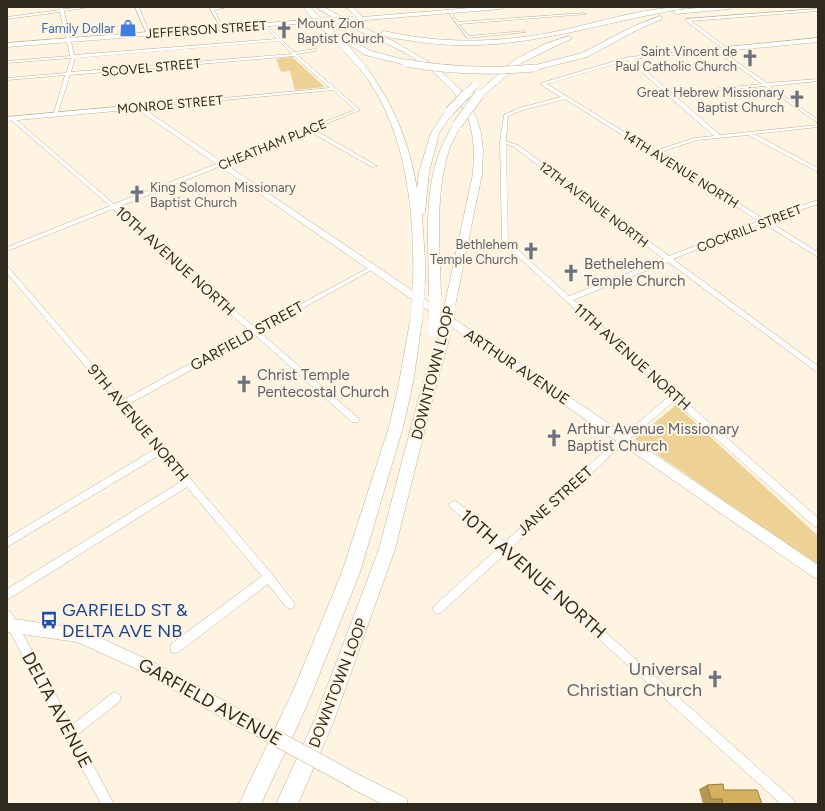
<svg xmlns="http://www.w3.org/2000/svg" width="825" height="811" viewBox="0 0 825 811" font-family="Figtree,sans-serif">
  <rect width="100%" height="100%" fill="#fef4e1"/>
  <path fill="#eed194" d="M292 57 325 87 295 90 290 71 281 72 276 59Z
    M676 405 818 536V566L635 439Z"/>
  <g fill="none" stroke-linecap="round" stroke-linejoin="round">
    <g stroke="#c0b192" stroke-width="1">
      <path id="street" d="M59 7H63V9L90 7 64 11 74 55 277 39 264 26 265 24 294 52 316 49V51H315L296 54 360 110 313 129 377 166 372 167 309 131 118 207 183 268 256 328 370 267 372 266 375 268 260 332 358 418 359 420 358 422H352L255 335 127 405 272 574 295 604 294 607 290 609 286 607 268 584 179 652 175 653 171 652 170 648 171 644 262 576 187 487 7 600V589L182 481 160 455 7 547V538L155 449 7 273V267L9 268 123 400 250 331 179 270 113 209 7 251V247L110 206 10 119 14 118 114 204 355 110 333 90 138 108 136 107 138 106 330 88 294 56 70 75 57 115 53 116 65 75 7 80V78L66 73 71 58 7 63V61L70 56 60 12 7 19V17L60 10ZM279 41 292 54 71 72 75 58Z
        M135 7H139L150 35 147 34Z
        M209 7H228L214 10 224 29H222Z
        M818 9V11L691 21 728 49 721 51 767 83 818 79V81L770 86 818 120V123L765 86 674 95 720 135 818 125V127L754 134 818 168V172L748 135 697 140 658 153 764 219 818 200V204L768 221 818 252V257L763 223 673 259 818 366V373L668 262 573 300 677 394 818 518V528L815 527 674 401 612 454 511 548 794 800 796 804H781L505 554 442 612 438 614 434 612 433 609 434 606 498 548 451 508 449 505 451 502 454 501 457 502 505 542 606 450 669 396 502 242 500 142 504 115 519 108 561 97 541 85V83L629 57 722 48 686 21V19ZM716 51 762 84 671 93 633 59ZM628 60 714 136 694 138 655 151 547 84ZM565 99 759 221 669 256 518 145 506 141 508 116 523 110ZM506 144 514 147 664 259 569 296 508 241Z
        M447 10H449L458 22 584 13 586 14 459 24 468 36 524 31 526 32 467 38Z
        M7 611 11 612 72 725 111 694 115 692 119 694 121 698 119 702 77 735 114 804H101L7 626Z"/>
    </g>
    <g stroke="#c0b192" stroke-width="1">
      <path id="secondary" d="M346 7H352L363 17 482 7H504L501 9 354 21 352 20V18L357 17Z
        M814 7H818V9L815 8Z
        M306 20 308 21V23L7 47V43Z
        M818 38V42L726 51 723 49 726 47Z
        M138 105 818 565V579L813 577 137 109 7 121V117Z
        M7 618 78 628 83 630 153 662 252 716 254 722 252 728 246 730 240 728 143 672 77 642 7 632Z
        M353 772 406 798 408 804H382L347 786 345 780 347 774Z"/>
    </g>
    <g stroke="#c0b192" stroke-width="1">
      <path id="highway" d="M303 7H310L340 37H345L371 51 409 61 410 63 406 65 365 55 344 41C384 83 408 132 417 189L419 172 431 133 446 110H452L453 112 439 133 429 172 425 212 422 215 425 260V284L423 287H415L413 284C415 216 407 133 366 77 347 51 322 31 303 7Z
        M316 7H324L345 19 395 42 434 65 459 88 469 103 476 117 481 133 483 150 482 174 454 311H446L444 308 473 174 474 150 472 133 468 117 453 91 429 68 402 51 340 22Z
        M687 7 677 10 708 7H732L729 9 676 14 673 12 676 10 665 12C578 28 503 56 413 41 403 39 388 39 381 33L384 31C446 45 506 43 568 29 607 20 647 7 687 7Z
        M660 16 663 18 662 19 639 29 587 57 535 70 531 68 532 66 582 53 634 26Z
        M569 36 571 37V39L551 48 520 64 482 97H476L475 95 514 60 545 44Z
        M457 122 461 125C458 132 453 139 450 147 434 195 440 246 441 295L439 298H431L429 295C429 243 421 181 448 134 451 129 452 124 457 122Z
        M416 317 420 318 422 321 413 383 403 427 360 572 308 703 261 804H239L294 689 342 572 389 427 399 383 410 321 412 318Z
        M444 333 448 334 450 337 433 397 395 549 333 723 298 804H276L315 719 379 549 419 397 438 337 440 334Z"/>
    </g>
    <use href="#street" fill="#fff" fill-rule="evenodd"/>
    <use href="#secondary" fill="#fff" fill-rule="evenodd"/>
    <use href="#highway" fill="#fff" fill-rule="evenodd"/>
    <g stroke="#c0b192" stroke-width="6" stroke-linecap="butt">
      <path id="secondary-bridge-far1" d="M306 22 354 19"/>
    </g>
    <g stroke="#c0b192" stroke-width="16" stroke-linecap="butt">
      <path id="secondary-bridge" d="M246 722 353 780"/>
    </g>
    <g stroke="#c0b192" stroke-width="8" stroke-linecap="butt">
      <path id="highway-bridge-far2" d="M406 63C449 71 491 72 535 68
        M466 94 475 85"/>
    </g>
    <g stroke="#c0b192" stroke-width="10" stroke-linecap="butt">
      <path id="highway-bridge-far1" d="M449 112 467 93
        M457 125 479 95"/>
    </g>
    <g stroke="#c0b192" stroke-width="12" stroke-linecap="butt">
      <path id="highway-bridge" d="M416 321 419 284
        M434 330 435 295
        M444 337 450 308"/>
    </g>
    <use href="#secondary-bridge-far1" stroke="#fff" stroke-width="5.5"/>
    <use href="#secondary-bridge" stroke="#fff" stroke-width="15"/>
    <use href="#highway-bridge-far2" stroke="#fff" stroke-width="7"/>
    <use href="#highway-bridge-far1" stroke="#fff" stroke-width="9"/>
    <use href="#highway-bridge" stroke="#fff" stroke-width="12"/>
  </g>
  <path fill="#b69752" d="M707 785 724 790 762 804H703L699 789Z"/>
  <path fill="#d4b05f" stroke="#947b42" d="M723 784 724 790H757L762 804H723L722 799H711L707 785Z"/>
  <defs>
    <g id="shop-bare" transform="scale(1.38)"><path d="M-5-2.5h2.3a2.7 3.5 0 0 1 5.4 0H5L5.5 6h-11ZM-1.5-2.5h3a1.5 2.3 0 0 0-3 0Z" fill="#3f7fe0" stroke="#fef4e1" stroke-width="2.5" paint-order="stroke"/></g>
    <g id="church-bare" transform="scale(1.38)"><path d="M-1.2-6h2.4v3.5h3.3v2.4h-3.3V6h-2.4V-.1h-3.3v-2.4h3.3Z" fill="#6b7280" stroke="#fef4e1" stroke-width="2.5" paint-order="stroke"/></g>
    <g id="bus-bare" transform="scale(1.38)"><path d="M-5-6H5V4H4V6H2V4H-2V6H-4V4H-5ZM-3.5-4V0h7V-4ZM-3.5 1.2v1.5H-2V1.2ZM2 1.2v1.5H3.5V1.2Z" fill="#1a4fb4" stroke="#fef4e1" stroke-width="2.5" paint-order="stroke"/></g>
  </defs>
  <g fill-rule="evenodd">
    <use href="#shop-bare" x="128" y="28"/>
    <use href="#church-bare" x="284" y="30"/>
    <use href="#church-bare" x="750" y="58"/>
    <use href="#church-bare" x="797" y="99"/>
    <use href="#church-bare" x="137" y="194"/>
    <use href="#church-bare" x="531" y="251"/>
    <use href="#church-bare" x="571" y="273"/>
    <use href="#church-bare" x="244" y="384"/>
    <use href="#church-bare" x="554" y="438"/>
    <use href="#bus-bare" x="49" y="620"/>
    <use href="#church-bare" x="715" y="679"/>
  </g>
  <g text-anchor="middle" stroke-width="4" stroke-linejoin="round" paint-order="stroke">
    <g font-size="13" fill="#5b616d" stroke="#fef4e1" text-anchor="end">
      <text x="297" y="28" text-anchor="start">Mount Zion<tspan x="297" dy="15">Baptist Church</tspan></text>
      <text x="737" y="56">Saint Vincent de<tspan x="737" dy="15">Paul Catholic Church</tspan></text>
      <text x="784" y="97">Great Hebrew Missionary<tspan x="784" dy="15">Baptist Church</tspan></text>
      <text x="150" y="192" text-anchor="start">King Solomon Missionary<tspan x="150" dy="15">Baptist Church</tspan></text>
      <text x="518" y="249">Bethlehem<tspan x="518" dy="15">Temple Church</tspan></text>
    </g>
    <g font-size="13" fill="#366cbe" stroke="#fef4e1" text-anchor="end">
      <text x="115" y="33">Family Dollar</text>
    </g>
    <g font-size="13" fill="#2f2a1d" stroke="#fef4e1">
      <text transform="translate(206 29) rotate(-4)" y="5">JEFFERSON STREET</text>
      <text transform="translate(151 67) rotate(-5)" y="5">SCOVEL STREET</text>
      <text transform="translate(170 104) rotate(-5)" y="5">MONROE STREET</text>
      <text transform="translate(272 144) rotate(-22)" y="5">CHEATHAM PLACE</text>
      <text transform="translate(681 169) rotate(32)" y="5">14TH AVENUE NORTH</text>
      <text transform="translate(594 204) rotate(37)" y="5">12TH AVENUE NORTH</text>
      <text transform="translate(749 228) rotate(-21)" y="5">COCKRILL STREET</text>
    </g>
    <g font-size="15" fill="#2f2a1d" stroke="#fef4e1">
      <text transform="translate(175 261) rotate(42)" y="5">10TH AVENUE NORTH</text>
      <text transform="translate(247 336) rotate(-29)" y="5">GARFIELD STREET</text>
      <text transform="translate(632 357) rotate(42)" y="5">11TH AVENUE NORTH</text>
      <text transform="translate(517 367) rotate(34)" y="5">ARTHUR AVENUE</text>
      <text transform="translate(433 373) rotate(-76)" y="5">DOWNTOWN LOOP</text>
      <text transform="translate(138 423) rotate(50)" y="5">9TH AVENUE NORTH</text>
      <text transform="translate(555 501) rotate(-42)" y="5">JANE STREET</text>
      <text transform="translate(338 683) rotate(-69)" y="5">DOWNTOWN LOOP</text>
    </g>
    <g font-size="15" fill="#5b616d" stroke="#fef4e1" text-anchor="start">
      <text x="584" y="269">Bethelehem<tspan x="584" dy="17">Temple Church</tspan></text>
      <text x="257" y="380">Christ Temple<tspan x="257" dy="17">Pentecostal Church</tspan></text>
      <text x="567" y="434">Arthur Avenue Missionary<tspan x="567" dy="17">Baptist Church</tspan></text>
    </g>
    <g font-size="18" fill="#2f2a1d" stroke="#fef4e1">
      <text transform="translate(533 574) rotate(41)" y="6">10TH AVENUE NORTH</text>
      <text transform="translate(210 702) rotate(29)" y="6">GARFIELD AVENUE</text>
      <text transform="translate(57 710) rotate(62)" y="6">DELTA AVENUE</text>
    </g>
    <g font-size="18" fill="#164399" stroke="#fef4e1" text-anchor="start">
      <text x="62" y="616">GARFIELD ST &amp;<tspan x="62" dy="21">DELTA AVE NB</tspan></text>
    </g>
    <g font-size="18" fill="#5b616d" stroke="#fef4e1" text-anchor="end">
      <text x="702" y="675">Universal<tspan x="702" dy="21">Christian Church</tspan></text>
    </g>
  </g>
  <rect width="825" height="811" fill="none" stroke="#2f2a1d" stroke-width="16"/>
</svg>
